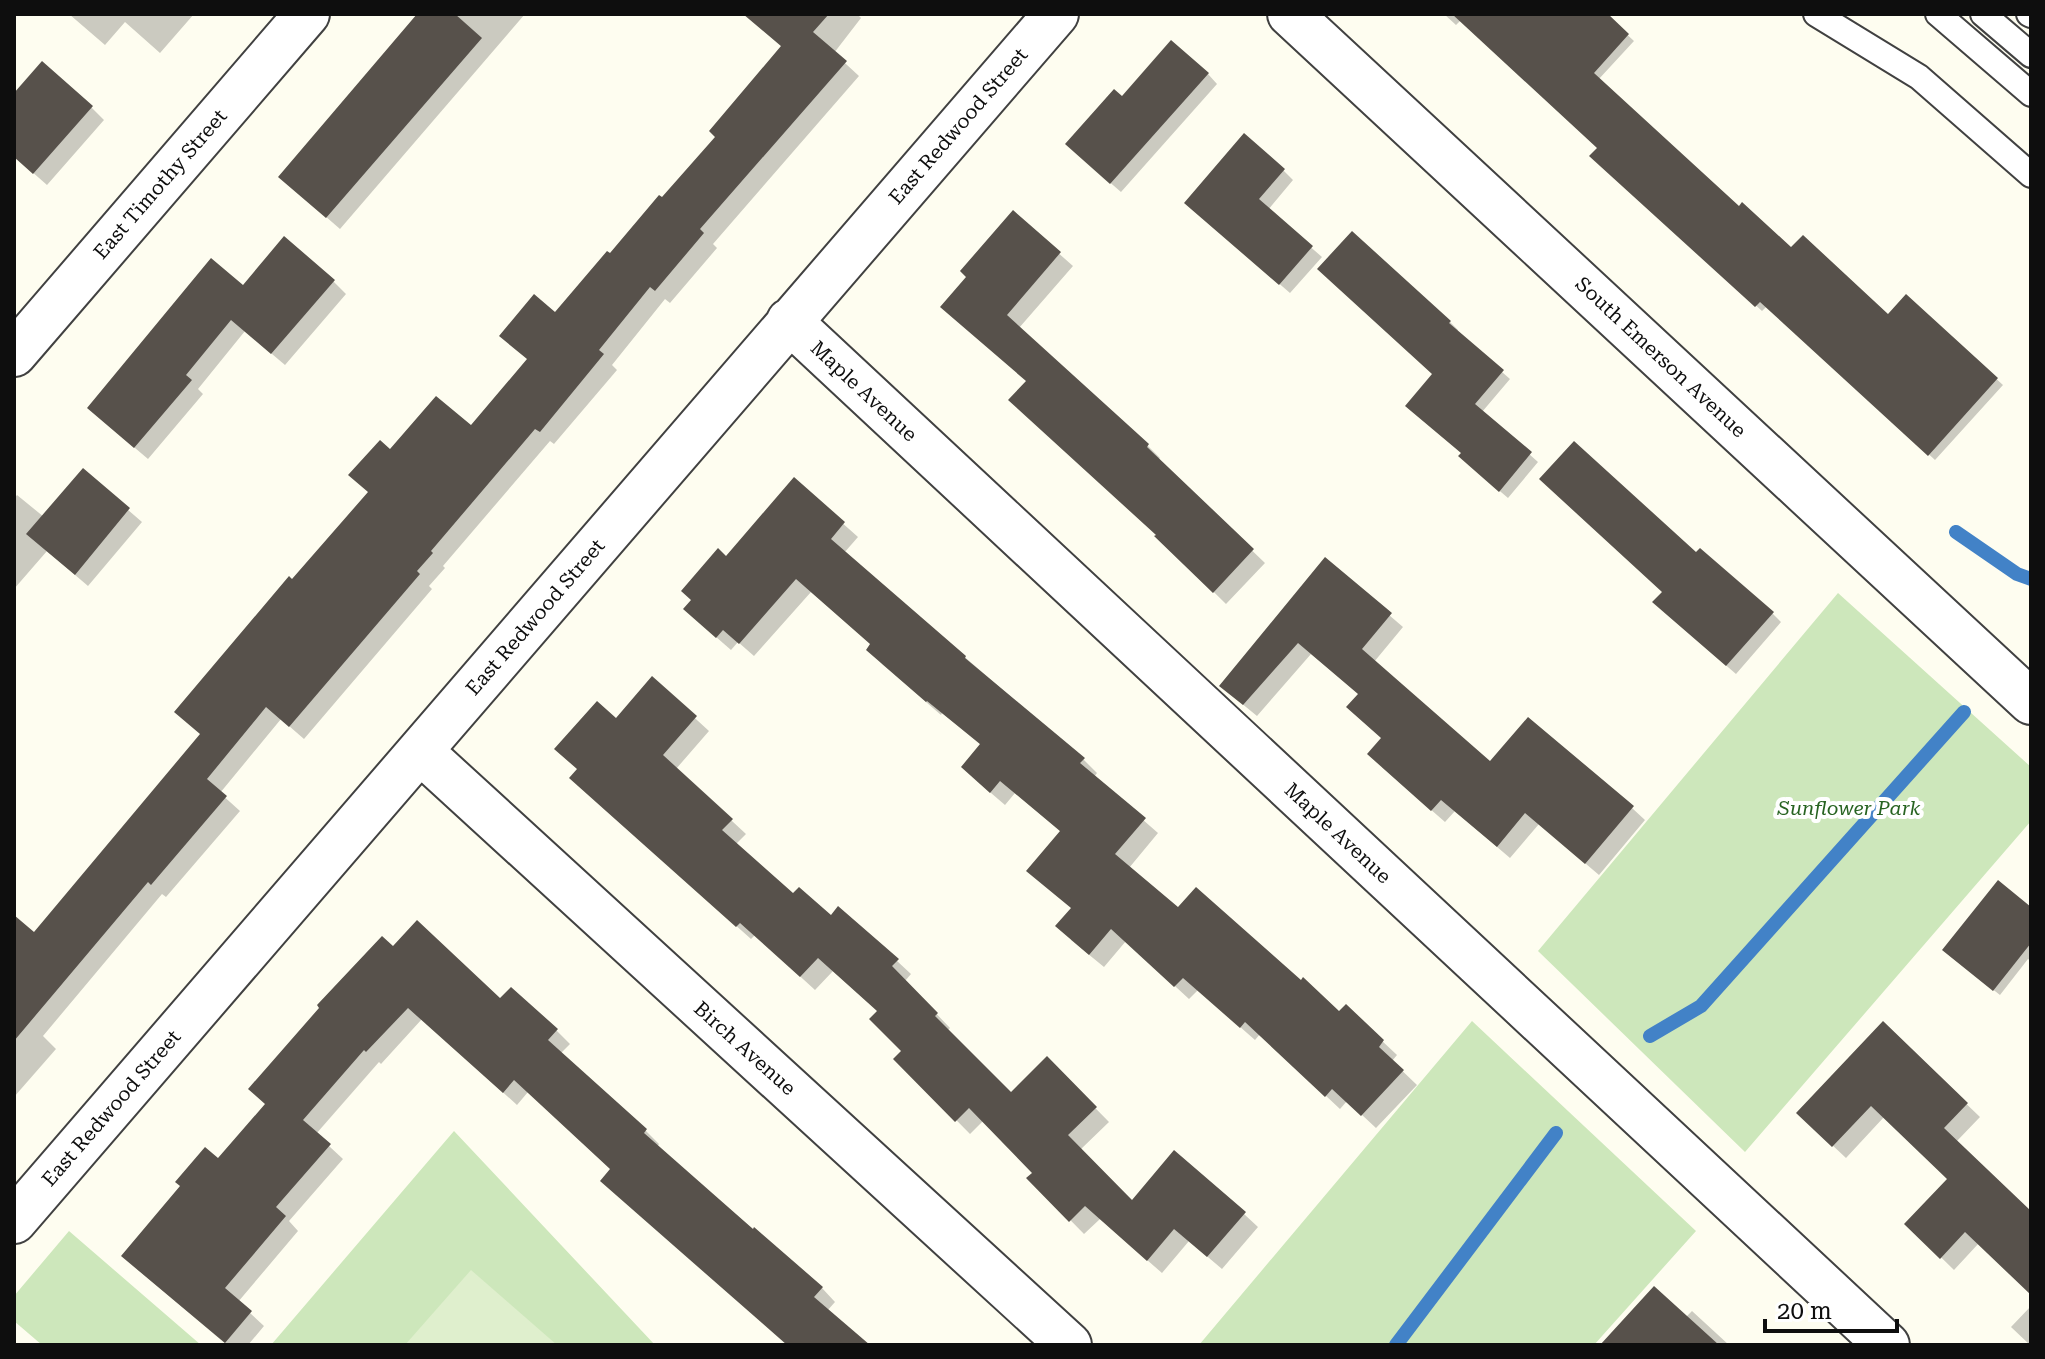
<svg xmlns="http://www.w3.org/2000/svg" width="2045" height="1359" viewBox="0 0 2045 1359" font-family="'Roboto Serif',serif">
  <rect width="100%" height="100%" fill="#fefdf0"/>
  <path fill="#cde7bb" d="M1838 593 2031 767V821L1745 1152 1538 951Z
    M1472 1021 1696 1231 1594 1345H1199Z
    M454 1131 655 1345H271Z
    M69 1231 201 1345H42L14 1321V1296Z"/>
  <path fill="#dfefcd" d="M471 1270 557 1345H405Z"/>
  <path fill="#0003" d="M69 14H194L160 53 125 22 105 45Z
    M419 14H525L340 229 294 189Z
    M755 14H857L861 18 834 53 859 76 713 244 717 248 670 303 665 299 612 365 617 370 554 444 550 441 443 566 445 568 429 586 432 589 304 739 281 719 220 793 240 811 166 897 162 894 43 1036 56 1049 14 1097V948L34 934 202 735 292 582 370 493 390 452 471 428 529 360 556 315 662 200 717 137 783 48 765 32Z
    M1444 14H1605L1634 41 1598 80 1739 209 1791 250 1888 317 1906 297 2003 385 1935 460 1767 306 1762 311 1592 156 1600 148 1461 20 1456 25Z
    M1208 74 1217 84 1121 192 1077 154 1122 99Z
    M14 96 91 107 104 120 47 185 14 156Z
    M1283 170 1293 180 1268 210 1322 257 1290 293 1197 213Z
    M1013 213 1073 266 1019 328 1148 446 1160 458 1158 460 1265 563 1226 604 1169 548 1028 382 969 277Z
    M1328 277 1450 322 1458 330 1456 332 1510 379 1482 412 1538 462 1508 498 1468 464 1435 375Z
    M333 281 346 294 285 365 245 331 198 389 203 394 148 459 102 420 243 288Z
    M83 471 142 522 88 586 47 551 14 589V499L17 495 44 517Z
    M794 480 858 537 844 553 1083 759 1097 773 1094 777 1158 833 1129 868 1178 910 1339 1013 1346 1007 1397 1055 1392 1061 1417 1085 1376 1128 1347 1101 1340 1109 1260 1034 1255 1040 1198 990 1189 999 1126 941 1104 967 1071 940 1072 909 1061 832 1015 793 1005 805 977 781 981 745 942 713 941 715 882 664 872 645 811 592 754 656 738 642 731 650 700 623 726 558Z
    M1696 555 1772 613 1781 622 1736 674 1664 612Z
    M1325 560 1403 627 1374 662 1490 764 1632 808 1645 820 1599 875 1539 824 1510 858 1455 811 1445 822 1382 767 1383 739 1360 695 1311 654 1257 716 1235 698Z
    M652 679 709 731 676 769 746 834 735 845 793 896 831 918 839 909 897 961 911 974 905 981 950 1028 947 1031 1011 1095 1047 1059 1109 1122 1080 1150 1132 1203 1244 1214 1258 1227 1222 1269 1189 1241 1162 1273 1100 1219 1084 1234 1029 1178 1035 1173 984 1120 970 1134 896 1059 904 1051 879 1012 833 971 815 990 755 935 751 939 586 792 616 721Z
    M2031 909V961L2028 959 2000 995 1950 956Z
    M393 948 501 1001 556 1030 570 1044 560 1054 646 1131 659 1144 657 1147 822 1288 835 1302 827 1311 867 1345H788L612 1170 528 1092 517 1105 422 1019 381 1064 379 1062 316 1134 343 1159 289 1221 298 1231 238 1302 264 1326 248 1345H227L137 1269 218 1161 267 1105Z
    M1883 1024 1980 1117 1956 1142 2031 1214V1244L1979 1243 1954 1270 1907 1224 1949 1179 1884 1117 1846 1158 1798 1113Z
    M2031 1306V1345H2030L2011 1327Z
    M1692 1311 1729 1345H1632L1686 1317Z"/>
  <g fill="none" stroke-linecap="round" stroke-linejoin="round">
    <path stroke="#4282c7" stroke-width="14" d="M1956 532 2017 574 2031 579
      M1650 1036 1701 1006 1964 712
      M1396 1345 1556 1133"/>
  </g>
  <path fill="#57514b" d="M417 14H455L482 38 326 218 278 177Z
    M743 14H829L813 32 847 61 700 229 704 233 655 291 650 287 599 350 604 354 540 432 535 429 431 551 433 553 417 571 420 574 289 727 266 707 207 779 227 796 151 885 148 882 14 1041V915L34 932 200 734 174 712 289 576 292 579 368 492 348 475 380 440 390 449 436 396 471 425 527 359 499 336 534 294 555 312 607 251 610 253 659 195 662 197 715 137 709 131 781 46Z
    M1452 14H1608L1629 34 1594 73 1739 206 1742 202 1791 247 1803 235 1888 314 1906 294 1998 378 1928 456 1760 302 1755 307 1589 156 1597 148Z
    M1171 40 1209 73 1110 184 1065 144 1114 89 1122 96Z
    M42 61 93 106 33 174 14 157V93Z
    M1244 133 1285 169 1259 199 1313 246 1279 285 1184 203Z
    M1013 210 1061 252 1007 315 1149 444 1147 447 1254 549 1213 593 1154 536 1156 535 1008 400 1026 381 940 307 966 277 960 271Z
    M1352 231 1451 321 1449 323 1504 370 1475 404 1532 452 1499 492 1458 456 1461 453 1405 406 1432 374 1317 269Z
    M284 236 335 280 271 354 231 320 186 375 192 380 134 448 87 408 211 258 243 285Z
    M1574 441 1696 552 1700 548 1774 612 1726 666 1652 602 1662 592 1539 479Z
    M83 468 130 508 75 575 26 534Z
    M794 477 845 522 831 539 966 656 965 658 1085 758 1080 763 1146 818 1115 854 1178 907 1196 887 1301 980 1303 977 1339 1011 1346 1004 1384 1040 1379 1047 1404 1070 1361 1116 1332 1089 1325 1097 1245 1022 1240 1028 1183 978 1174 987 1111 929 1089 955 1055 926 1071 908 1026 871 1060 831 1000 781 990 793 961 767 980 744 927 701 926 702 866 650 870 644 796 579 739 644 723 630 716 638 683 609 691 600 681 591 718 548 726 556Z
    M1325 557 1392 613 1362 649 1490 761 1528 717 1634 806 1585 864 1525 813 1497 847 1441 800 1431 811 1367 754 1381 738 1346 707 1358 694 1298 643 1243 705 1219 686Z
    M652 676 697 716 663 755 733 819 722 830 793 893 799 887 831 915 838 906 899 959 892 966 938 1013 935 1016 1011 1092 1047 1056 1097 1107 1068 1135 1132 1200 1174 1150 1246 1212 1207 1257 1174 1229 1147 1261 1085 1206 1069 1222 1026 1178 1032 1173 969 1108 955 1122 893 1059 901 1051 869 1019 877 1011 818 958 800 977 740 923 736 927 569 778 577 769 554 749 597 701 616 718Z
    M1998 880 2031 907V943L1993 991 1942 950Z
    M417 920 500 998 511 987 558 1029 548 1040 647 1129 644 1133 753 1229 754 1227 823 1287 814 1297 870 1345H787L600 1181 610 1169 514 1080 503 1093 408 1008 366 1052 364 1050 303 1120 331 1144 276 1207 286 1216 225 1288 252 1311 225 1343 121 1256 180 1186 175 1182 205 1147 218 1158 265 1104 248 1089 319 1008 317 1005 382 936 393 946Z
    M1883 1021 1968 1103 1944 1128 2031 1211V1295L1965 1232 1940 1259 1904 1224 1947 1179 1871 1106 1832 1147 1796 1113Z
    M1654 1286 1719 1345H1600Z"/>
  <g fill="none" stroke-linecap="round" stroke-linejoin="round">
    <g stroke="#414141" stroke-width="28">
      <path id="lane" d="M1816 14 1919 77 2031 175
        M1938 14 2031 94
        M1983 14 2031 55
        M2029 14 2031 15"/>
    </g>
    <g stroke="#414141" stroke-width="48">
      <path id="street" d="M1290 14 2031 702
        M789 321 1887 1345
        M14 354 307 14
        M420 751 1069 1345
        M14 1221 1056 14"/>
    </g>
    <use href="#lane" stroke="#fff" stroke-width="24"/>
    <use href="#street" stroke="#fff" stroke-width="44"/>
  </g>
  <g text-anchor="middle" stroke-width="8" stroke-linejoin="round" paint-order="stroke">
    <g font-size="20" fill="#0e0e0e" stroke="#fff">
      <text transform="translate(958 126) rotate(-49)" y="7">East Redwood Street</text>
      <text transform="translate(160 184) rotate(-49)" y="7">East Timothy Street</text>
      <text transform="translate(1661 357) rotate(43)" y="7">South Emerson Avenue</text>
      <text transform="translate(864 391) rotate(43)" y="7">Maple Avenue</text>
      <text transform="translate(535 617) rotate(-49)" y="7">East Redwood Street</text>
      <text transform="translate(1338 833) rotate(43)" y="7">Maple Avenue</text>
      <text transform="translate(745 1048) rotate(42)" y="7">Birch Avenue</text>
      <text transform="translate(111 1108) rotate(-49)" y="7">East Redwood Street</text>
    </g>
    <g font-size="20" font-style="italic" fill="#276321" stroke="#fff">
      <text x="1849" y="815">Sunflower Park</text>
    </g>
  </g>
  <rect width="2045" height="1359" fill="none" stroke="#0e0e0e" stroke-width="32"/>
  <path d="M1765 1319v12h132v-12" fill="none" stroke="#0e0e0e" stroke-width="4"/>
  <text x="1777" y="1319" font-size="24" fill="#0e0e0e" stroke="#ffffff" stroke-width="6" paint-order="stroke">20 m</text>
</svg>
